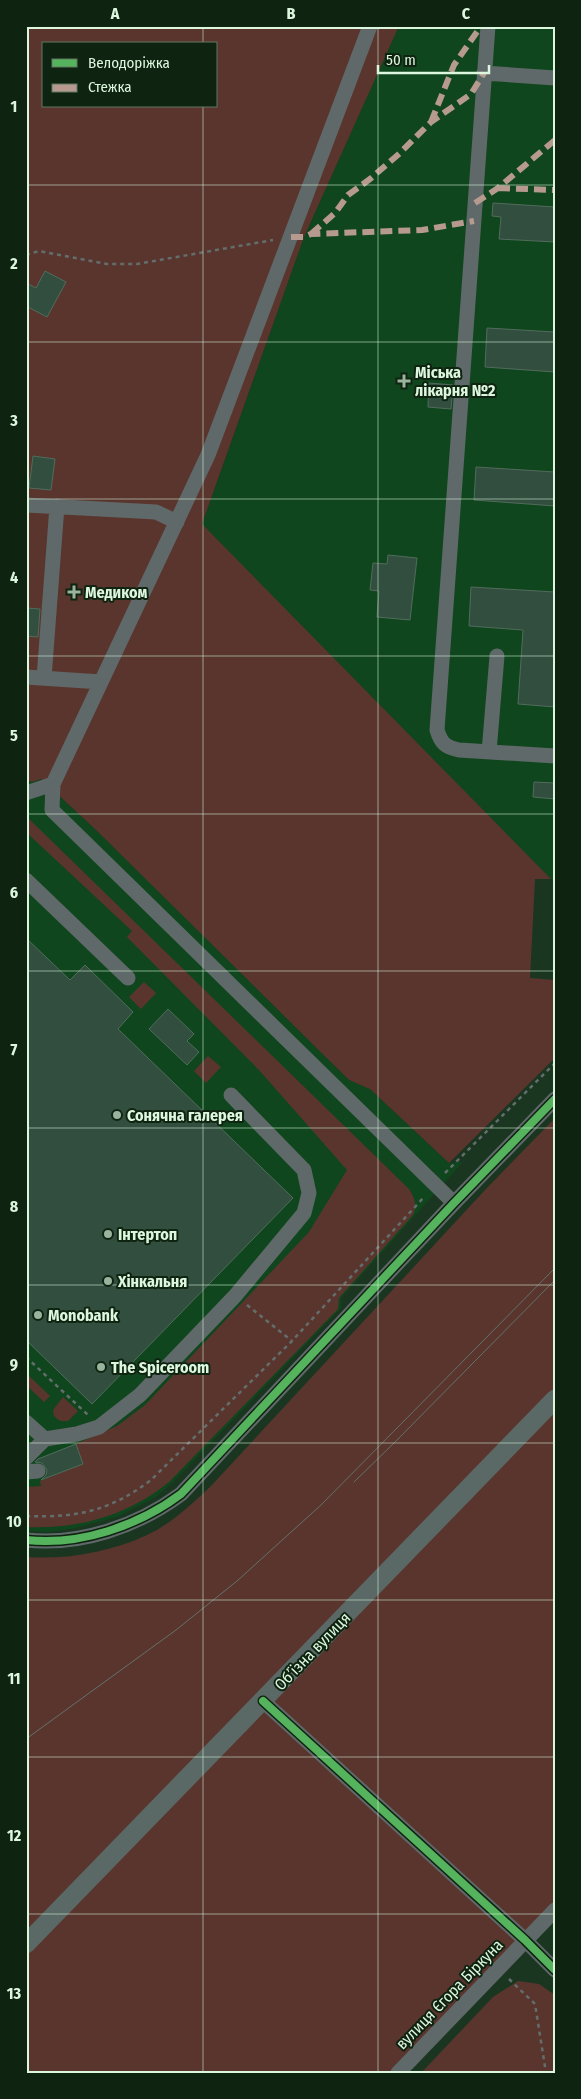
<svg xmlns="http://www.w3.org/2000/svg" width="581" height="2099" viewBox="0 0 581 2099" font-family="'Fira Sans Condensed',sans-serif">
  <rect width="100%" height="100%" fill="#1a3620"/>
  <path fill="#10461d" d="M399 26H555V881L551 879 202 525 304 237Z
    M40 779 94 828 349 1080 370 1089 449 1163 463 1162 341 1298V1308L172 1483 156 1497 117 1517 72 1529 47 1532 26 1531V781L32 782Z"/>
  <path fill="#5a352e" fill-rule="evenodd" d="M26 26H399L304 237 202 524 551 879H535L530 978 555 980V1058L449 1163 370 1089 349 1080 94 828 41 779 32 782 26 780ZM44 44H216V106H44Z
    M26 816 409 1189C415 1198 417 1205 413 1215L339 1298 338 1309 169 1482C127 1516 79 1529 26 1527V1487L41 1486 40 1481 83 1464 76 1444 117 1426 145 1405 309 1232 347 1170 259 1070 127 937 132 931 26 832Z
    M144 982 156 993 141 1009 129 997Z
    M208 1056 221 1067 206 1083 194 1071Z
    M555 1118V1910L398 2073H26V1557C66 1560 111 1552 147 1535 171 1524 192 1504 211 1486L485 1190Z
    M26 1373 50 1396 44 1402 26 1385Z
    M63 1397 78 1411 68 1421H60L54 1416 53 1410Z
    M518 1981 539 1984 555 1995V2073H421L493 1997Z"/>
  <path fill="#324e3f" stroke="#516c5c" d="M493 203 555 207V242L499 239 501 217 492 216Z
    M45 271 66 282 47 317 26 306V283L36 288Z
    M487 328 555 332V372L485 367Z
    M429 383 453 385 451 409 428 407Z
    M33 456 55 459 51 490 29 488Z
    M476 467 555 472V506L474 500Z
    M388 555 417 558 410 620 377 617 379 591 370 590 373 563 387 564Z
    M471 587 555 592V707L518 704 523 630 469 626Z
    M26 608 40 609 38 637 26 636Z
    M534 782 555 783V799L533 797Z
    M26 938 70 980 85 965 133 1012 118 1029 293 1198 92 1404 26 1340Z
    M168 1009 194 1034 187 1041 199 1052 187 1065 149 1029Z
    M76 1444 83 1464 41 1480 46 1475 47 1470 42 1463 35 1462 38 1459Z"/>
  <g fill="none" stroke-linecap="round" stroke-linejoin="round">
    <path stroke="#636e6c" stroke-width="2.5" stroke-dasharray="4 4" stroke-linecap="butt" d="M26 255 39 251 107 264H137L273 240
      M445 1173 555 1063
      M247 1305 292 1341
      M26 1357 88 1415
      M26 1516C77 1518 110 1511 151 1480L292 1341 425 1196
      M509 1979 535 2004 546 2073"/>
    <path stroke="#5f6969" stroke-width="15" d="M370 26 208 455 53 784 52 810 454 1203
      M488 26 437 730C441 743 445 747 459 750L555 756
      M484 73 555 78
      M26 505 156 512 177 522
      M26 677 101 682
      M44 678 57 506
      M489 752 497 656
      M26 793 53 784
      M26 880 128 978
      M26 1422 45 1439 26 1458
      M45 1439 77 1434 99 1427 140 1395 235 1296 304 1213 309 1193 304 1170 231 1095
      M26 1472 38 1471
      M26 1540C80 1546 138 1526 181 1494L454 1203 555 1099
      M263 1701 525 1940 555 1970
      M398 2073 555 1910"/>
    <path stroke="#5a6965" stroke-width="19" d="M26 1944 555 1399"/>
    <path stroke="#62726a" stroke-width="1" d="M354 1482 396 1441 555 1280
      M26 1739 176 1630 237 1581 321 1505 555 1268"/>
    <path stroke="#b69a8f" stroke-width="6" stroke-dasharray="12 6" stroke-linecap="butt" d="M431 122 454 65 481 26
      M498 188 555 190
      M475 203 498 188 555 140
      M311 234 335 213 348 195 370 179 400 153 431 122 471 94 484 73
      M291 237H304L311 234 422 230 474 221"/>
    <g stroke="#0f2311" stroke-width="11">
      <path id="cycleway" d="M26 1540C80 1546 138 1526 181 1494L454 1203 555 1099
        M263 1701 525 1940 555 1970"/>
    </g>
    <use href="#cycleway" stroke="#56b35d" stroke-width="8"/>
  </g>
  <path fill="none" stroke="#ddf7df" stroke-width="1" stroke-opacity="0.55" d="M203 26V44M378 26V2073M203 106V2073M26 185H555M26 342H555M26 499H555M26 656H555M26 814H555M26 971H555M26 1128H555M26 1285H555M26 1443H555M26 1600H555M26 1757H555M26 1914H555"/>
  <g fill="#99b39c" stroke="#0f2311" stroke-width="2">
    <path d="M401.5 373.5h5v5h5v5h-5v5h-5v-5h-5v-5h5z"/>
    <path d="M71.5 584.5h5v5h5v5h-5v5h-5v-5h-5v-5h5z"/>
    <circle cx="117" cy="1115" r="5"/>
    <circle cx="108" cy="1234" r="5"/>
    <circle cx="108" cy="1281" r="5"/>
    <circle cx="38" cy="1315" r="5"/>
    <circle cx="101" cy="1367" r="5"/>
  </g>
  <g text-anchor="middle" stroke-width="4" stroke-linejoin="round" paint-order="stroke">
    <g font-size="16" font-weight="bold" fill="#ddf7df" stroke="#0f2311" text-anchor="start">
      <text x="415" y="378">Міська<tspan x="415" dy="18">лікарня №2</tspan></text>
      <text x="85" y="598">Медиком</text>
      <text x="127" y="1121">Сонячна галерея</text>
      <text x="118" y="1240">Інтертоп</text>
      <text x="118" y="1287">Хінкальня</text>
      <text x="48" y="1321">Monobank</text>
      <text x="111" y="1373">The Spiceroom</text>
    </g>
    <g font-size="16" fill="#ddf7df" stroke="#0f2311">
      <text transform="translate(312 1651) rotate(-46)" y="6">Обʼїзна вулиця</text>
      <text transform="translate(449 1994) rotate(-46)" y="6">вулиця Єгора Біркуна</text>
    </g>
  </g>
  <rect width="581" height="2099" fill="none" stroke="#0f2311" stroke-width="55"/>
  <rect x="42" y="42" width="175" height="65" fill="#0f2311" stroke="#617863"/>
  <rect x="52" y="59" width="25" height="8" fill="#56b35d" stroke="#617863"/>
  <text x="88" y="68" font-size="15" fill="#ddf7df">Велодоріжка</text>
  <rect x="52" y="84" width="25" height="8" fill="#b69a8f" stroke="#617863"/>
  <text x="88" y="92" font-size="15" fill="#ddf7df">Стежка</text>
  <path d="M378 65v8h111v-8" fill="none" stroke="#ddf7df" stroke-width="2.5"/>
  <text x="386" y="65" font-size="15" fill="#ddf7df" stroke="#0f2311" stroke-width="4" paint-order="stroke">50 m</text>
  <rect x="28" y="28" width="526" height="2044" fill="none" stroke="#ddf7df" stroke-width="2"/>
  <g font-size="16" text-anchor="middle" font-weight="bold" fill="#ddf7df">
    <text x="115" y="19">A</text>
    <text x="291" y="19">B</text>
    <text x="466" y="19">C</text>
    <text x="14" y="112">1</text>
    <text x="14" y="269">2</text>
    <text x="14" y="426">3</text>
    <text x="14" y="583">4</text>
    <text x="14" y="741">5</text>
    <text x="14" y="898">6</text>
    <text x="14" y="1055">7</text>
    <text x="14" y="1212">8</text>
    <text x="14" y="1370">9</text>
    <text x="14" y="1527">10</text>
    <text x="14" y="1684">11</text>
    <text x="14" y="1841">12</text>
    <text x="14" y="1999">13</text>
  </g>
</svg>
